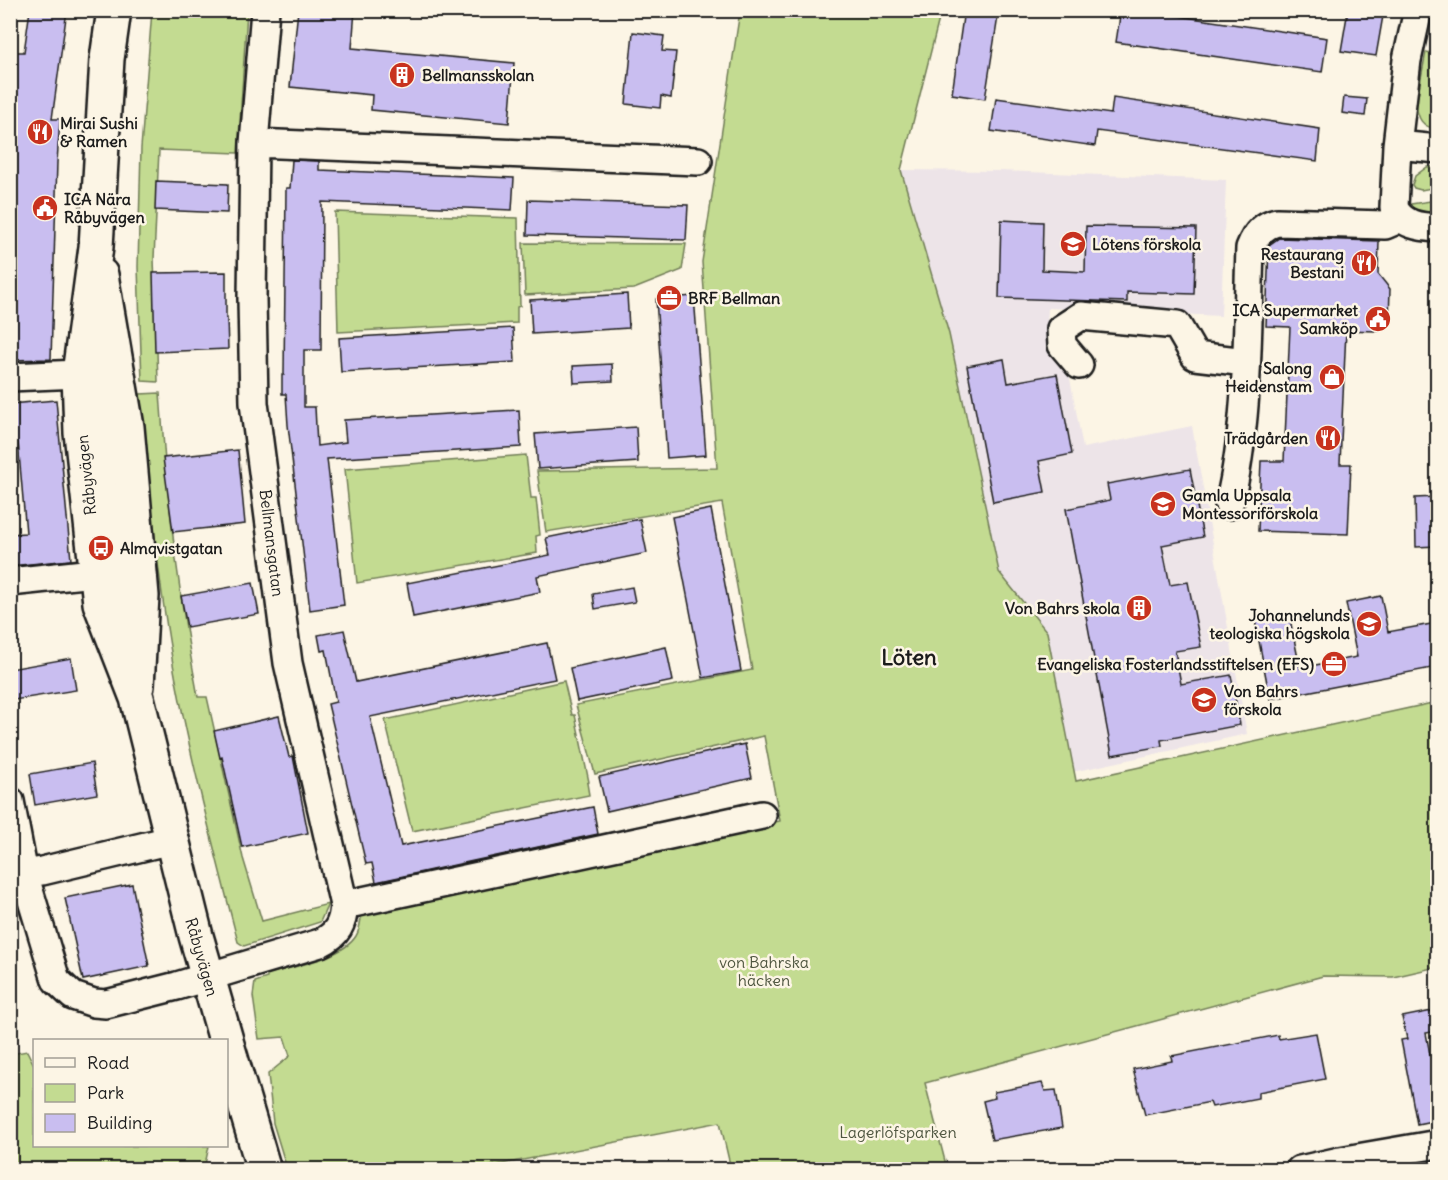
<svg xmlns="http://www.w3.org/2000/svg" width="1448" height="1180" viewBox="0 0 1448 1180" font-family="Delius,sans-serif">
  <rect width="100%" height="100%" fill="#fcf5e5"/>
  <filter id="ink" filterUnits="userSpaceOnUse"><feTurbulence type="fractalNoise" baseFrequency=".0167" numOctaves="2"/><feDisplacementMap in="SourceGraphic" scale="12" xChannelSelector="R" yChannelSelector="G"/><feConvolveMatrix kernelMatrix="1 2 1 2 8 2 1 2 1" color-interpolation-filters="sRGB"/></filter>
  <g filter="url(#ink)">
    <path fill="#ede4e8" d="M901 170 1000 171 1226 180 1221 316 1048 308 1046 350 1065 352 1083 448 1192 426 1247 734 1077 771 811 818 948 334Z"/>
    <path fill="#c3db91" stroke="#707c56" stroke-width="1.5" d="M152 11H247L238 153 159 150 154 258 158 382 142 381 138 267 141 148Z
      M740 11H941L901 170 949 334 999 572 1047 632 1076 781 1437 702V967L1393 977 1323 976 925 1083 947 1169H731L720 1122 476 1169H287L273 1123 268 1074 290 1056 284 1037 259 1039 253 996 255 982 267 978V974C291 967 343 958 356 936 361 928 361 917 362 908L780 821 764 736 595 774 576 705 752 670 722 503 546 532 537 471 717 468 702 262Z
      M1426 52 1437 54V129C1422 127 1418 119 1416 104Z
      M1427 167H1437V187L1421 190 1414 188 1412 185 1415 176Z
      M1437 200V219L1418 214 1410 207 1411 204Z
      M335 212 518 218 520 306 517 307V323L338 332Z
      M523 243 686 244 682 270 634 289 525 295Z
      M160 393C166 495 179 597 198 697H207L243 858 262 921 328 904 320 922 244 946 238 942C215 853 192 765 175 675 158 582 149 488 140 394Z
      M526 455 531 498H536L540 535 536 536 537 553 357 583 345 469Z
      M564 681 572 715H575L589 782 587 783 589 795 412 831 385 720Z
      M27 1051 34 1065V1146H209L204 1169H11V1054Z"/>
    <path fill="#c9bef0" stroke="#1c1c1c" stroke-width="1.5" d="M30 10H67L52 119H60L57 162 51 359 10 360V52H24Z
      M298 10H355L352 48 514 63 509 123 371 110 372 95 290 87Z
      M964 10H999L985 99 952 94Z
      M1121 10H1138L1327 38 1322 72 1116 42Z
      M1348 10H1384L1376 56 1341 51Z
      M633 32 664 36 662 51 676 52 671 98 661 96 660 108 626 104Z
      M1344 97 1367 99 1365 116 1342 113Z
      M996 98 1111 114 1113 98 1320 129 1317 161 1097 131 1095 146 991 131Z
      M292 160 319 161V170L514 178 512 210 322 202 321 350H304V407H315L317 446 346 442 344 420 519 410 521 447 327 459 344 605 310 610 288 425 286 394H282V375H284L286 188H290Z
      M156 181 228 184 227 213 155 210Z
      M528 200 688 205 686 240 527 235Z
      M1001 220 1043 222 1042 270 1085 272 1086 226 1196 228 1194 294 1127 292V302L999 298Z
      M1279 238 1379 241 1378 274 1390 289 1389 321 1376 331 1346 330 1340 464H1351L1348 534 1258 531 1261 461H1284L1290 327 1266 326 1269 245Z
      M226 272V318H227L228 349 155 352 153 273Z
      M627 294 629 328 532 334 530 300Z
      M694 296 706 455 667 458 656 299Z
      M513 328 515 362 341 372 339 338Z
      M1004 359 1008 383 1057 374 1072 454 1039 461 1045 492 993 502 967 366Z
      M612 364 613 381 574 383 573 366Z
      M56 400 71 560 10 566V534L26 533 18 442H10V404Z
      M636 427 638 462 538 469 535 434Z
      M238 450 245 524 173 532 163 458Z
      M1190 469 1203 537 1162 545 1170 585 1188 582 1201 647 1175 651 1181 684 1231 675 1240 725 1161 740 1162 746 1112 755 1066 509 1110 500 1107 484Z
      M1437 497V546L1416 547 1415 498Z
      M711 509 741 671 703 678 672 517Z
      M640 519 647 553 537 576 540 592 413 617 407 583 550 555 546 538Z
      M253 583 259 614 187 627 181 596Z
      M632 587 635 602 595 609 593 594Z
      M1381 596 1388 632 1437 623V667L1270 699 1255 620 1289 614 1300 668 1357 657 1346 603Z
      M344 630 356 682 547 643 555 679 370 717 401 846 593 807 598 834 376 882 372 863 366 864 328 704 336 702 326 650 321 651 318 635Z
      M666 647 673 681 577 701 570 668Z
      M71 658 76 690 14 700 10 669Z
      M279 716 289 757 293 756 308 833 242 847 222 757 220 758 214 731Z
      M745 744 752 778 607 811 599 777Z
      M92 763 97 794 35 805 30 774Z
      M132 884 149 966 83 980 65 898Z
      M1437 1010V1031L1426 1033 1437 1092V1120L1417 1124 1401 1040 1407 1039 1402 1017Z
      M1316 1033 1325 1079 1258 1092V1098L1212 1107 1210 1102 1145 1115 1133 1069 1172 1061 1171 1056 1278 1035 1279 1039Z
      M1042 1083 1045 1091 1056 1090 1062 1128 992 1140 983 1101 995 1098 994 1092Z"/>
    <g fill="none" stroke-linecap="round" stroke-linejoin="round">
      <g stroke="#1c1c1c" stroke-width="32">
        <path id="minor" d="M1418 10 1407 60 1397 145 1394 207C1401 225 1420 227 1438 228
          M254 143 698 161
          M1397 145 1438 149
          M99 335C103 441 114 547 130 652
          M1079 365 1062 345 1061 329 1081 316 1177 325 1195 356 1246 362
          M10 377 79 374
          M1229 505C1249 422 1247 334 1250 248 1255 235 1263 225 1277 222L1385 225 1392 222 1399 216
          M10 582 84 574
          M10 801 24 874 56 980 73 996 94 1003 106 1004 177 986 320 943C337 935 343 924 344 905L288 663 254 403 252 299 254 143 265 10
          M10 876 42 871 171 840
          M344 905 762 815
          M1340 1161 1438 1144
          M1300 1170 1340 1161 1341 1170"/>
      </g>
      <g stroke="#1c1c1c" stroke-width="38">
        <path id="major" d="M114 10 107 59 96 247 79 374 81 433 100 603 137 698 196 936 226 1040
          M101 275 127 427 140 573 142 596 137 686
          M226 1041 264 1170"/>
      </g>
      <use href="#minor" stroke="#fcf5e5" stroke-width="27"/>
      <use href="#major" stroke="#fcf5e5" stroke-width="33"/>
    </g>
  </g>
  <defs>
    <g id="building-disc" transform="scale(1.35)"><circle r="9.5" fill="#c8321e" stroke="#fcf5e5"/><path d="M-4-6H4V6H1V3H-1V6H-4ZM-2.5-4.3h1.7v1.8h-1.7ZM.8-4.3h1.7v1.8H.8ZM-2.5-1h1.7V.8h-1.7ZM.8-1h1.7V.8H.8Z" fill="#fff"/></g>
    <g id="restaurant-disc" transform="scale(1.35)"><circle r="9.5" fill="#c8321e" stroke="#fcf5e5"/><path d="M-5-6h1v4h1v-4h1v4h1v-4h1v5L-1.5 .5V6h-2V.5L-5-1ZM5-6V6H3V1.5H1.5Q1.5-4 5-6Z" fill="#fff"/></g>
    <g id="civic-disc" transform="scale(1.35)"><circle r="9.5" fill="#c8321e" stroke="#fcf5e5"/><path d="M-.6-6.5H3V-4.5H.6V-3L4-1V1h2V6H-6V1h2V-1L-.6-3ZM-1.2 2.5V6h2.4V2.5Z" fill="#fff"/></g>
    <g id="school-disc" transform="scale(1.35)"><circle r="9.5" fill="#c8321e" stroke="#fcf5e5"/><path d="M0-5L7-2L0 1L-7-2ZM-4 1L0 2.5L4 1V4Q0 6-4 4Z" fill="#fff"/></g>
    <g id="office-disc" transform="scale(1.35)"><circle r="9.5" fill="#c8321e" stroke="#fcf5e5"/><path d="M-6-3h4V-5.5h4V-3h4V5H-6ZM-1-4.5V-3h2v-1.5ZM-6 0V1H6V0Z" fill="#fff"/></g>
    <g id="shop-disc" transform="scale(1.35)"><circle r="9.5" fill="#c8321e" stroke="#fcf5e5"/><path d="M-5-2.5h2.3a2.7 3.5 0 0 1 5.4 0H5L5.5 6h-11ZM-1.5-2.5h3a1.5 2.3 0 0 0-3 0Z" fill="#fff"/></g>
    <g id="bus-disc" transform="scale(1.35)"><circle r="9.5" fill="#c8321e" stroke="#fcf5e5"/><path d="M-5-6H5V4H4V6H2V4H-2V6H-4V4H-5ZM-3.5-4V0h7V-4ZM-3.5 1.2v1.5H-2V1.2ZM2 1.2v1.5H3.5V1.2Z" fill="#fff"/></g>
    <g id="university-disc" transform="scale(1.35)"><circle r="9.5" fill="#c8321e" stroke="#fcf5e5"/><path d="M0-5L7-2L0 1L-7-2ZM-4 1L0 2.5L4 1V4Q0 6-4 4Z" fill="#fff"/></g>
  </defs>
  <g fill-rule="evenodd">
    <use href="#building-disc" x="402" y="75"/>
    <use href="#restaurant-disc" x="40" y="132"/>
    <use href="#civic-disc" x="45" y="208"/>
    <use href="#school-disc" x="1073" y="244"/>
    <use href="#restaurant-disc" x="1364" y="263"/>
    <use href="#office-disc" x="669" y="298"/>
    <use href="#civic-disc" x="1378" y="319"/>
    <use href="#shop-disc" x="1332" y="377"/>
    <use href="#restaurant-disc" x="1328" y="438"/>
    <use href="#school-disc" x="1163" y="504"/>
    <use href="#bus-disc" x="101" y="548"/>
    <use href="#building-disc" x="1139" y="608"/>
    <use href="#university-disc" x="1369" y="624"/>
    <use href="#office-disc" x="1334" y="664"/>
    <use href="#school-disc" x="1204" y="700"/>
  </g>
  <g text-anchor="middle" stroke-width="5" stroke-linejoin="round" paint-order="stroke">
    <g font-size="16" font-weight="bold" fill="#1c1c1c" stroke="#fcf5e5" text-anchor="start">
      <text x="422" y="81">Bellmansskolan</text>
      <text x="60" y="129">Mirai Sushi<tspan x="60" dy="18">&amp; Ramen</tspan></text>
      <text x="64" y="205">ICA Nära<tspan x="64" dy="18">Råbyvägen</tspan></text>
      <text x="1092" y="250">Lötens förskola</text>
      <text x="1344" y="260" text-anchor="end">Restaurang<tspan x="1344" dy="18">Bestani</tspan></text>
      <text x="688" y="304">BRF Bellman</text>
      <text x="1358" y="316" text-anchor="end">ICA Supermarket<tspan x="1358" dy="18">Samköp</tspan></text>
      <text x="1312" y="374" text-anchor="end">Salong<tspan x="1312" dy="18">Heidenstam</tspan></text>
      <text x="1308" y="444" text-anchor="end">Trädgården</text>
      <text x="1182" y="501">Gamla Uppsala<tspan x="1182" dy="18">Montessoriförskola</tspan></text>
      <text x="120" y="554">Almqvistgatan</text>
      <text x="1120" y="614" text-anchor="end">Von Bahrs skola</text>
      <text x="1350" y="621" text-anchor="end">Johannelunds<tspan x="1350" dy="18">teologiska högskola</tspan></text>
      <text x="1314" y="670" text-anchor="end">Evangeliska Fosterlandsstiftelsen (EFS)</text>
      <text x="1224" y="697">Von Bahrs<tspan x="1224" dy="18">förskola</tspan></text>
    </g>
    <g font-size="16" fill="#1c1c1c" stroke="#fcf5e5">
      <text transform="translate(86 475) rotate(-96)" y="6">Råbyvägen</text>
      <text transform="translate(272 543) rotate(83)" y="6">Bellmansgatan</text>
      <text transform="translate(202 957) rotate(74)" y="6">Råbyvägen</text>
    </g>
    <g font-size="16" fill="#4e553f" stroke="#fcf5e5">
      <text x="764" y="968">von Bahrska<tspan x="764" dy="18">häcken</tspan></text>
      <text x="898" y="1138">Lagerlöfsparken</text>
    </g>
    <g font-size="22" font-weight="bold" fill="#1c1c1c" stroke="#fcf5e5">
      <text x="909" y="665">Löten</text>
    </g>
  </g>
  <rect width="1448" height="1180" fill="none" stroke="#fcf5e5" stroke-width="36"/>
  <rect x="18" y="18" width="1412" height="1144" fill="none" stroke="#1c1c1c" stroke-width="2" filter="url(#ink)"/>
  <rect x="33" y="1039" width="195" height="108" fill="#fcf5e5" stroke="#a29e95" stroke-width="1.5"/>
  <rect x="45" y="1058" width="30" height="9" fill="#fcf5e5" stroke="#a29e95" stroke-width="1.5"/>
  <text x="87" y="1069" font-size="18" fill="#1c1c1c">Road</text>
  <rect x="45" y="1084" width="30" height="18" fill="#c3db91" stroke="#a29e95" stroke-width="1.5"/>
  <text x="87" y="1099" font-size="18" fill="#1c1c1c">Park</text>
  <rect x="45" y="1114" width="30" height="18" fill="#c9bef0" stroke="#a29e95" stroke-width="1.5"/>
  <text x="87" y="1129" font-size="18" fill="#1c1c1c">Building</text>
</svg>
